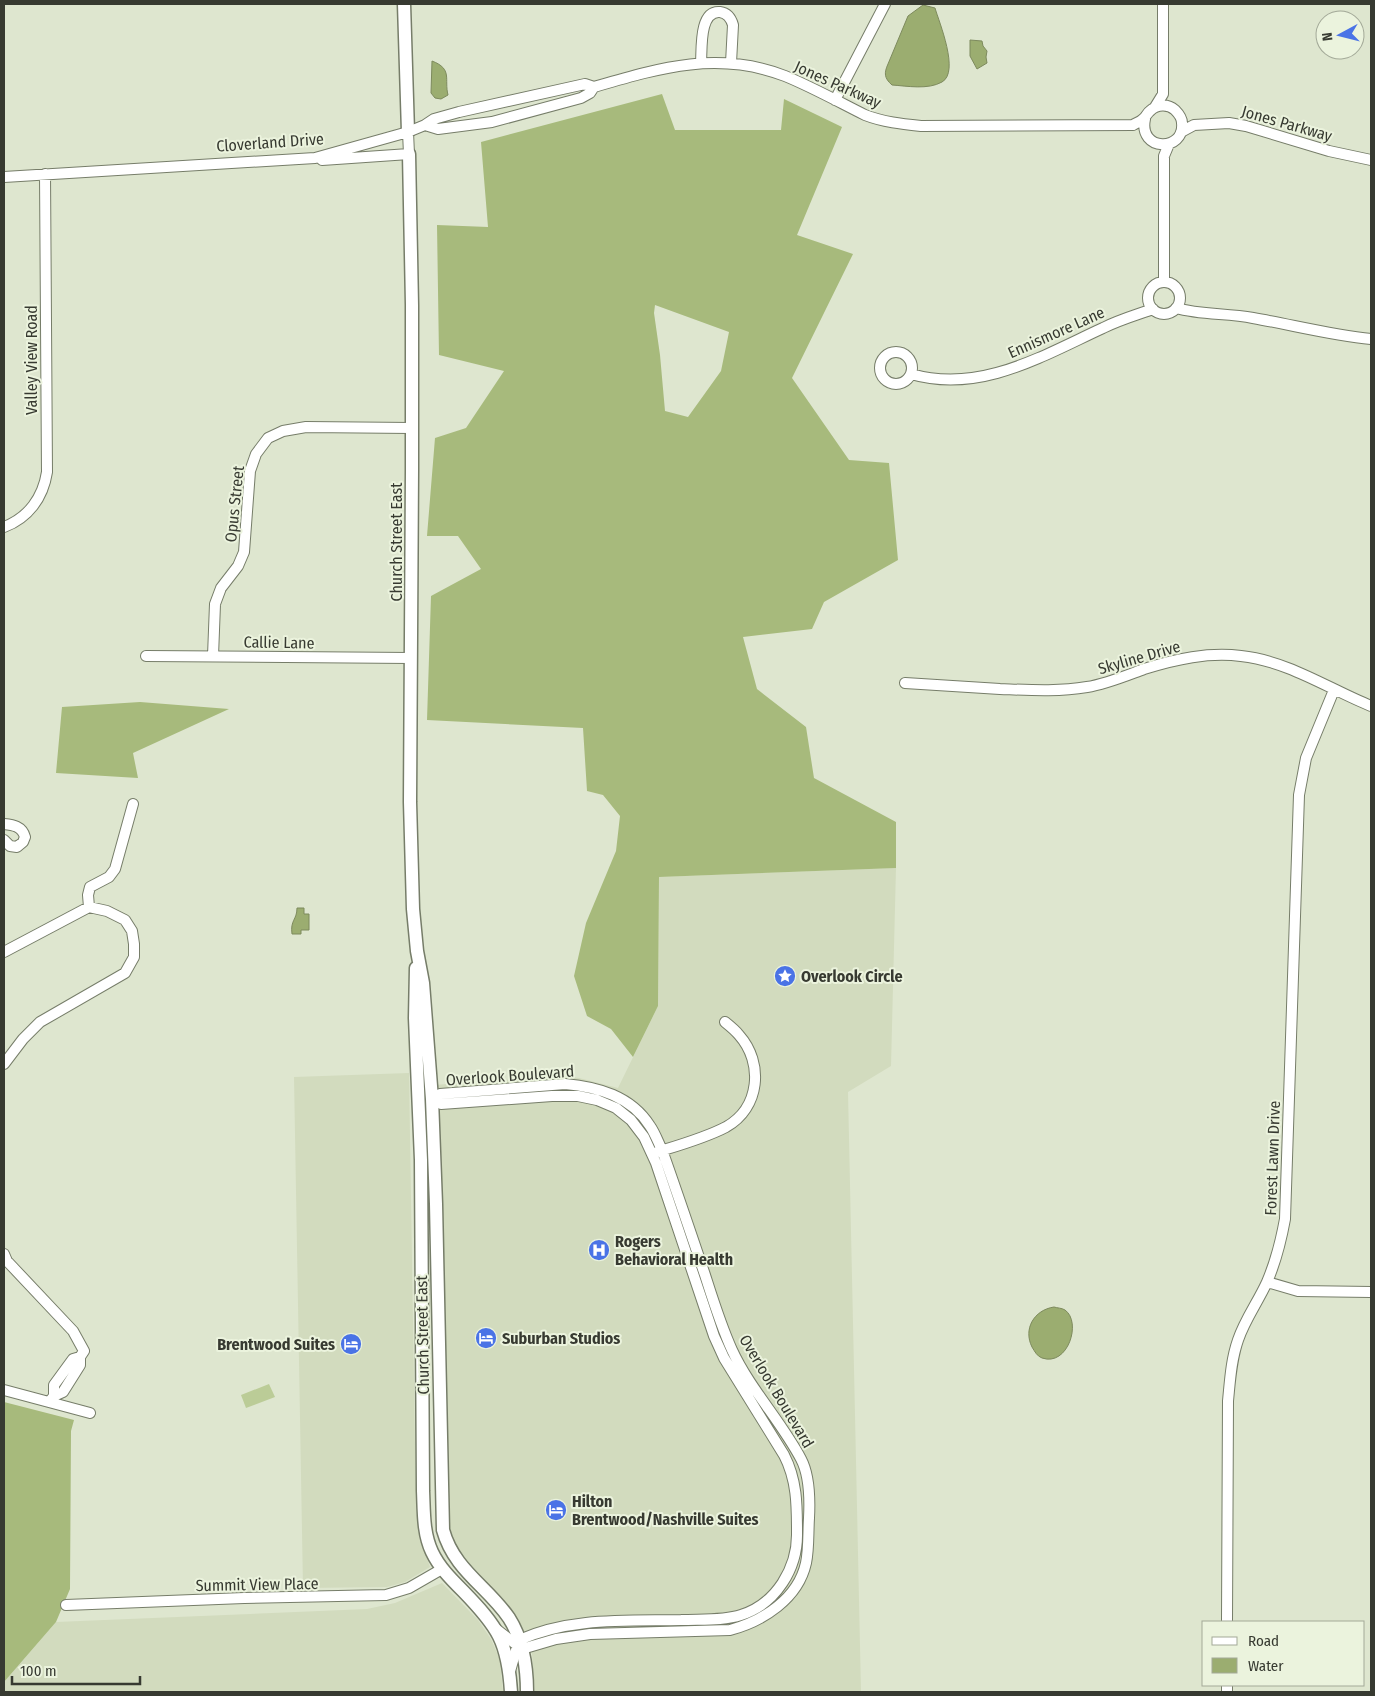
<svg xmlns="http://www.w3.org/2000/svg" width="1375" height="1696" viewBox="0 0 1375 1696" font-family="'Fira Sans Condensed',sans-serif">
  <rect width="100%" height="100%" fill="#dee6cf"/>
  <path fill="#d2dbbe" d="M896 868 891 1066 848 1092 861 1692H535L532 1654 523 1629 509 1607 475 1573 457 1550 448 1522 434 1085 559 1076 579 1078 618 1088 658 1006 659 877Z
    M409 1073 416 1509 420 1539 430 1567 405 1582 387 1587 303 1588 294 1077Z
    M442 1583 478 1620 491 1639 500 1660 503 1692H4V1682L56 1622 367 1609 395 1603Z"/>
  <path fill="#bbcc97" d="M269 1384 275 1397 246 1408 241 1395Z"/>
  <path fill="#a7ba7c" fill-rule="evenodd" d="M662 94 675 130H781L784 99 842 127 797 235 853 254 792 378 849 460 889 463 898 560 824 602 812 629 743 637 757 689 806 727 814 778 896 822V868L659 877 658 1006 633 1057 611 1029 587 1016 574 976 586 923 616 851 620 816 603 795 587 791 583 728 427 720 431 596 481 569 458 536H427L435 438 466 428 504 371 439 355 437 225 488 227 481 142ZM655 305 729 332 721 371 688 417 665 411 660 355 654 313Z
    M140 702 229 709 133 753 138 778 56 773 62 707Z
    M4 1402 74 1420 71 1431 70 1589 56 1622 4 1682Z"/>
  <path fill="#9bad70" stroke="#7d8a5d" d="M923 5 935 8C939 22 960 72 942 82 928 90 907 86 892 85 884 78 884 73 888 64L908 16Z
    M970 40 982 41 983 46 987 51 986 57 987 63 977 69 970 56Z
    M432 61C453 69 444 79 448 95L441 99 435 98 431 93Z
    M297 908H304V914H309V930H301V934H292C290 920 297 920 297 908Z
    M1054 1307C1057 1308 1062 1308 1065 1310 1082 1322 1068 1367 1042 1358 1037 1356 1035 1352 1032 1347 1023 1329 1034 1310 1054 1307Z"/>
  <g fill="none" stroke-linecap="round" stroke-linejoin="round">
    <g stroke="#767d69" stroke-width="12">
      <path id="minor" d="M701 63C702 49 699 10 720 12 727 13 731 18 733 25L731 63
        M835 100 885 4
        M1155 107 1163 94V4
        M425 125 438 129 492 122 581 98 590 93 594 87
        M1181 132 1194 125 1229 123 1246 126 1329 151 1371 160
        M322 160 409 154 408 132
        M4 177 315 158 408 132 425 125 434 119 459 112 585 84 594 87C659 68 718 50 785 76 812 87 839 102 865 115 883 122 902 124 921 126L1133 125C1136 123 1140 122 1143 119 1146 117 1147 113 1150 111 1157 104 1168 104 1175 110 1179 114 1182 118 1182 123 1185 152 1138 152 1145 119
        M1164 282V156L1169 144
        M1148 298a16 16 0 1 1 32 0a16 16 0 1 1-32 0Z
        M1176 308C1201 315 1227 313 1253 318 1293 325 1331 335 1371 339
        M880 368a16 16 0 1 1 32 0a16 16 0 1 1-32 0Z
        M911 374C980 394 1042 356 1103 328 1119 320 1136 315 1153 309
        M4 527C28 518 43 498 47 472L45 174
        M146 656 411 658
        M213 656 215 604 221 588 238 566 244 552 250 471 256 454 268 438 283 431 306 427 412 428
        M905 683C937 685 968 687 1000 689 1028 690 1058 692 1087 687 1106 684 1125 676 1144 669 1176 659 1208 652 1241 656 1288 661 1329 689 1371 706
        M4 824C13 825 22 826 25 837L23 842 17 847 10 846 4 840
        M89 907 88 895 90 887 109 877 115 869 133 804
        M4 952 89 907 107 911 125 920 132 931 134 944V957L125 973 40 1022 23 1039 4 1064
        M432 1099H437L441 1104 552 1096H578L597 1100 616 1108 631 1120 644 1137 656 1163 714 1336 724 1358 784 1455C797 1480 797 1505 797 1532 798 1568 776 1604 741 1615 723 1621 700 1619 681 1620 627 1621 570 1617 519 1640L510 1671
        M437 1099 440 1094 565 1084C598 1087 631 1096 650 1126 655 1133 658 1142 662 1150 677 1192 691 1234 705 1275 713 1300 721 1326 732 1350 750 1389 781 1421 801 1459 810 1476 810 1499 809 1518 808 1533 809 1549 806 1563 798 1599 763 1621 730 1630L590 1634 556 1639 522 1649 496 1629
        M657 1152C680 1145 705 1138 726 1127 760 1108 764 1063 739 1035 735 1030 730 1026 725 1022
        M4 1254 7 1261 73 1331 84 1351 80 1357V1365L63 1392 54 1396 49 1402
        M1267 1282 1298 1291 1371 1292
        M4 1390 90 1413
        M54 1396V1385L73 1359 80 1357
        M66 1605 244 1598 386 1595 409 1588 442 1569
        M1227 1622 1228 1401C1230 1381 1231 1360 1238 1340 1245 1319 1258 1302 1267 1282 1276 1261 1281 1241 1285 1219L1299 795 1306 758 1334 690
        M1227 1692V1685"/>
    </g>
    <g stroke="#767d69" stroke-width="15">
      <path id="major" d="M404 4 408 132
        M409 154 412 305V470L410 802 413 909 417 951 423 983 432 1099 436 1204 443 1530C454 1570 487 1586 509 1618 523 1640 527 1667 527 1692
        M416 968 415 1018 421 1160 423 1491C424 1512 423 1533 432 1552 439 1567 451 1579 463 1591 498 1627 508 1642 511 1692"/>
    </g>
    <use href="#minor" stroke="#fff" stroke-width="10"/>
    <use href="#major" stroke="#fff" stroke-width="12"/>
  </g>
  <defs>
    <g id="sight-disc" transform="scale(1.125)"><circle r="9.5" fill="#4a73e6" stroke="#ebf3dd"/><path d="M0-6L1.8-2.2L6-1.7L2.9 1.2L3.7 5.4L0 3.3L-3.7 5.4L-2.9 1.2L-6-1.7L-1.8-2.2Z" fill="#fff"/></g>
    <g id="hospital-disc" transform="scale(1.125)"><circle r="9.5" fill="#4a73e6" stroke="#ebf3dd"/><path d="M-5-5h3v3.5h4V-5h3V5h-3V1.5h-4V5h-3Z" fill="#fff"/></g>
    <g id="hotel-disc" transform="scale(1.125)"><circle r="9.5" fill="#4a73e6" stroke="#ebf3dd"/><path d="M-6-4.5h1.5V1H6V5H4.5V3h-9V5H-6ZM-4 0a1.8 1.8 0 1 1 3.6 0ZM.5 0V-2.5h3Q6-2.5 6 0Z" fill="#fff"/></g>
  </defs>
  <g fill-rule="evenodd">
    <use href="#sight-disc" x="785" y="976"/>
    <use href="#hospital-disc" x="599" y="1250"/>
    <use href="#hotel-disc" x="486" y="1338"/>
    <use href="#hotel-disc" x="351" y="1344"/>
    <use href="#hotel-disc" x="556" y="1510"/>
  </g>
  <g text-anchor="middle" stroke-width="4" stroke-linejoin="round" paint-order="stroke">
    <g font-size="16" fill="#373a31" stroke="#ebf3dd">
      <text transform="translate(838 84) rotate(24)" y="6">Jones Parkway</text>
      <text transform="translate(1287 123) rotate(16)" y="6">Jones Parkway</text>
      <text transform="translate(270 142) rotate(-4)" y="6">Cloverland Drive</text>
      <text transform="translate(1056 332) rotate(-24)" y="6">Ennismore Lane</text>
      <text transform="translate(31 360) rotate(-90)" y="6">Valley View Road</text>
      <text transform="translate(234 504) rotate(-84)" y="6">Opus Street</text>
      <text transform="translate(396 542) rotate(-90)" y="6">Church Street East</text>
      <text transform="translate(279 642) rotate(1)" y="6">Callie Lane</text>
      <text transform="translate(1139 657) rotate(-16)" y="6">Skyline Drive</text>
      <text transform="translate(510 1075) rotate(-4)" y="6">Overlook Boulevard</text>
      <text transform="translate(1272 1158) rotate(-88)" y="6">Forest Lawn Drive</text>
      <text transform="translate(422 1335) rotate(-91)" y="6">Church Street East</text>
      <text transform="translate(777 1391) rotate(59)" y="6">Overlook Boulevard</text>
      <text transform="translate(257 1584) rotate(-1)" y="6">Summit View Place</text>
    </g>
    <g font-size="16" font-weight="bold" fill="#373a31" stroke="#ebf3dd" text-anchor="start">
      <text x="801" y="982">Overlook Circle</text>
      <text x="615" y="1247">Rogers<tspan x="615" dy="18">Behavioral Health</tspan></text>
      <text x="502" y="1344">Suburban Studios</text>
      <text x="335" y="1350" text-anchor="end">Brentwood Suites</text>
      <text x="572" y="1507">Hilton<tspan x="572" dy="18">Brentwood/Nashville Suites</tspan></text>
    </g>
  </g>
  <rect width="1375" height="1696" fill="none" stroke="#373a31" stroke-width="10"/>
  <rect x="1202" y="1621" width="162" height="65" fill="#ebf3dd" stroke="#a3a998"/>
  <rect x="1212" y="1637" width="25" height="8" fill="#ffffff" stroke="#a3a998"/>
  <text x="1248" y="1646" font-size="15" fill="#373a31">Road</text>
  <rect x="1212" y="1658" width="25" height="15" fill="#9bad70" stroke="#a3a998"/>
  <text x="1248" y="1671" font-size="15" fill="#373a31">Water</text>
  <g transform="translate(1340 35) rotate(263)"><circle r="24" fill="#ebf3dd" stroke="#a3a998"/>
  <path d="M0-4L9 19L0 12L-9 19Z" fill="#4a73e6"/>
  <text y="-8" font-size="14" font-weight="bold" text-anchor="middle" fill="#373a31">N</text>
  </g>
  <path d="M12 1676v8h128v-8" fill="none" stroke="#373a31" stroke-width="2.5"/>
  <text x="20" y="1676" font-size="15" fill="#373a31" stroke="#ebf3dd" stroke-width="4" paint-order="stroke">100 m</text>
</svg>
